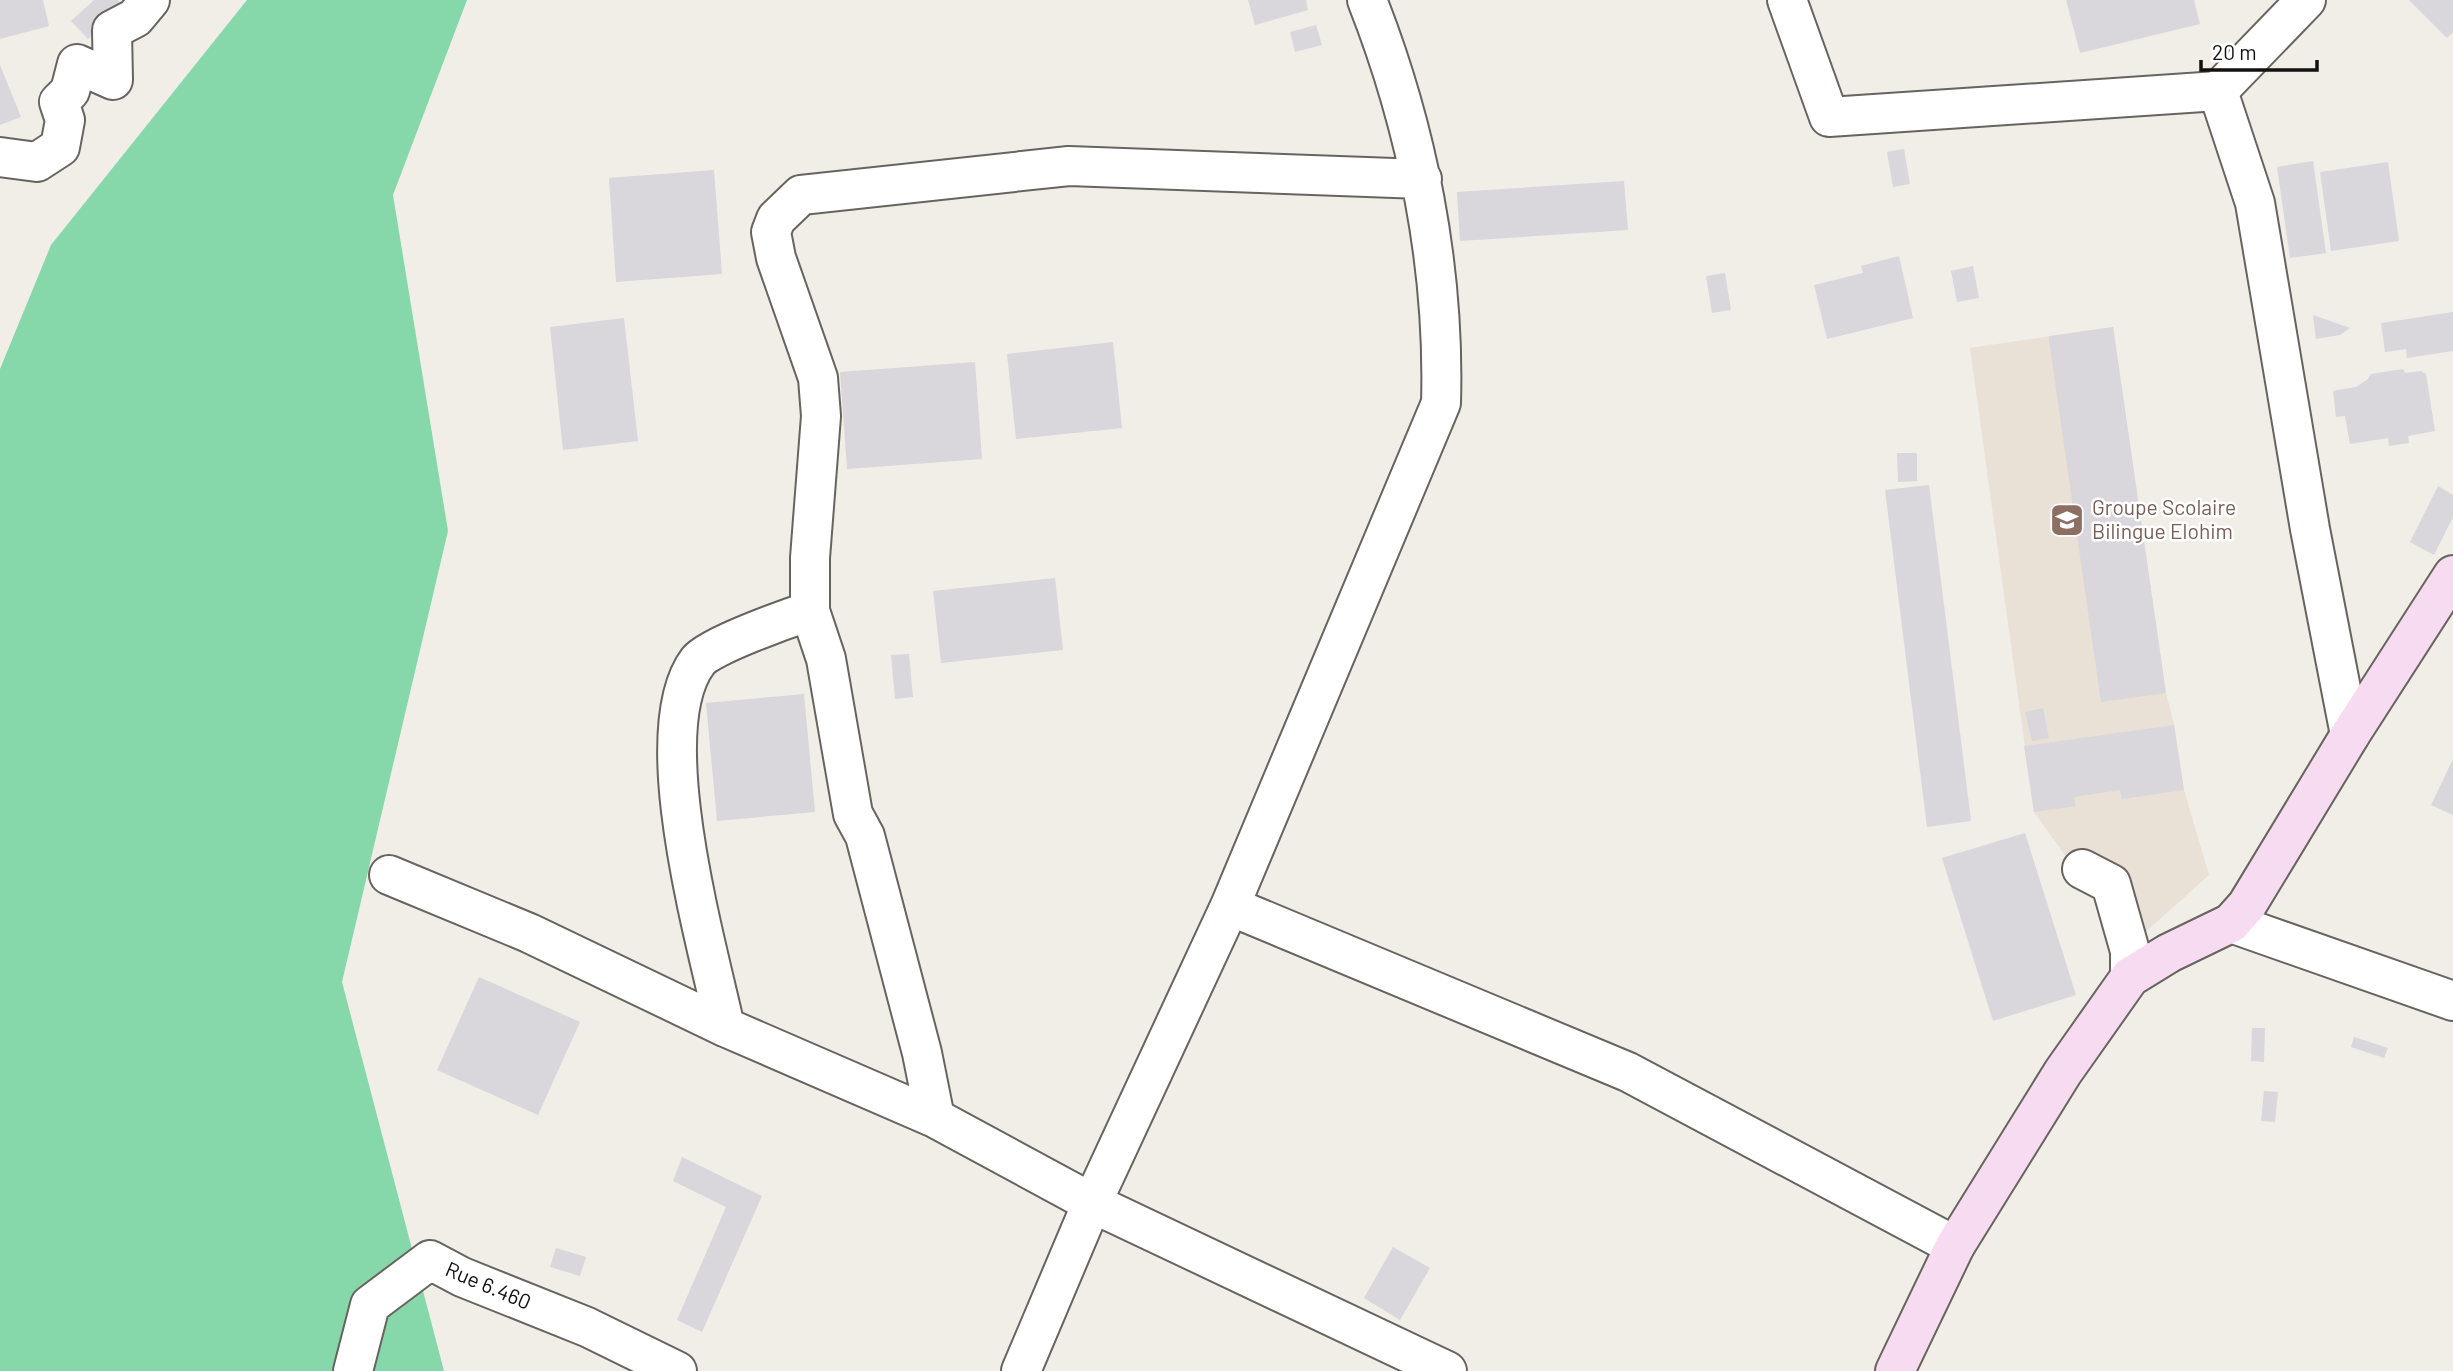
<svg xmlns="http://www.w3.org/2000/svg" width="2453" height="1371" viewBox="0 0 2453 1371" font-family="Barlow,sans-serif">
  <rect width="100%" height="100%" fill="#f1ede7"/>
  <path fill="#e9e1d5" d="M2113 327 2166 693 2174 725 2184 790 2209 875 2122 953 2103 908 2034 812 1970 348Z"/>
  <path fill="#86d8aa" d="M247 0H467L393 195 448 531 342 982 444 1371H0V369L51 245Z"/>
  <path fill="#d9d6dc" d="M0 0H43L49 26 0 39Z
    M94 0H118L124 7 88 39 71 21Z
    M1248 0H1306L1308 10 1255 25Z
    M2066 0H2194L2200 24 2080 53Z
    M2409 0H2453V32L2447 38Z
    M1316 25 1322 45 1295 52 1290 32Z
    M0 65 21 117 0 125Z
    M1904 149 1910 184 1893 187 1887 152Z
    M2313 161 2326 253 2290 258 2277 167Z
    M2388 162 2399 241 2331 251 2320 172Z
    M714 170 722 274 616 282 609 178Z
    M1624 181 1628 230 1460 241 1457 192Z
    M1899 256 1913 318 1827 339 1814 285 1863 273 1861 266Z
    M1973 266 1979 298 1957 302 1951 271Z
    M1725 273 1731 310 1712 313 1706 276Z
    M2453 312V351L2407 358 2406 349 2385 352 2381 323Z
    M2313 315 2350 328 2340 335 2316 339Z
    M624 318 638 441 563 450 550 327Z
    M2113 327 2166 693 2101 702 2049 340V336Z
    M1113 342 1122 428 1016 439 1007 354Z
    M975 362 982 459 847 469 840 372Z
    M2403 369 2405 373 2421 371 2426 374 2435 431 2408 436 2409 443 2389 446 2388 438 2350 444 2345 416 2336 417 2333 391 2356 387 2368 379 2371 374Z
    M1897 453H1917V481L1898 482Z
    M1929 485 1971 821 1927 827 1885 490Z
    M2438 486 2453 495V517L2434 555 2410 542Z
    M1055 578 1063 650 941 663 933 591Z
    M909 654 913 697 895 699 891 655Z
    M804 694 815 812 717 821 706 703Z
    M2043 708 2049 738 2032 741 2025 712Z
    M2174 725 2184 790 2122 799 2120 790 2074 797 2076 806 2034 812 2024 746Z
    M2453 759V815L2431 805Z
    M2025 833 2076 995 1993 1021 1942 858Z
    M479 977 580 1022 538 1115 437 1070Z
    M2252 1028H2265L2264 1062 2251 1061Z
    M2354 1037 2388 1048 2384 1058 2351 1047Z
    M2264 1091 2278 1092 2275 1122 2261 1121Z
    M682 1157 762 1196 702 1332 677 1320 726 1207 673 1181Z
    M1393 1247 1430 1268 1400 1320 1364 1298Z
    M556 1248 586 1257 580 1276 550 1267Z"/>
  <g fill="none" stroke-linecap="round" stroke-linejoin="round">
    <g stroke="#67645f" stroke-width="42">
      <path id="street" d="M1787 0 1829 117 2218 91 2306 0
        M2218 91 2255 203 2310 529 2350 735
        M0 157 37 162 60 147 65 120 59 102 70 91 77 64 113 80 112 30 135 18 150 0
        M2082 869 2111 884 2130 951V977
        M389 875 529 933 725 1027 935 1118 1092 1203 1447 1371
        M1230 906 1628 1072 1955 1246
        M2231 923 2453 1001
        M725 1027C707 944 645 731 698 661 709 646 789 618 810 611
        M935 1118 922 1053 865 836 853 814 826 659 810 611V558L821 416 818 378 776 258 771 232 776 219 801 195 1069 166 1422 179
        M353 1371 370 1305 430 1260 462 1277 587 1327 677 1371
        M1021 1371 1092 1203 1230 906 1441 403C1445 266 1417 127 1367 0"/>
    </g>
    <g stroke="#67645f" stroke-width="42">
      <path id="secondary" d="M1895 1371 1955 1246 2063 1072 2130 977 2169 953 2231 923 2247 905 2350 735 2453 575"/>
    </g>
    <use href="#street" stroke="#fff" stroke-width="38"/>
    <use href="#secondary" stroke="#f6dbf1" stroke-width="38"/>
  </g>
  <defs>
    <g id="school-square" transform="scale(1.75)"><rect x="-9" y="-9" width="18" height="18" rx="4" fill="#8d6e63" stroke="#fff"/><path d="M0-5L7-2L0 1L-7-2ZM-4 1L0 2.5L4 1V4Q0 6-4 4Z" fill="#fff"/></g>
  </defs>
  <g fill-rule="evenodd">
    <use href="#school-square" x="2067" y="520"/>
  </g>
  <g text-anchor="middle" stroke-width="5" stroke-linejoin="round" paint-order="stroke">
    <g font-size="21" fill="#785e54" stroke="#fff" text-anchor="start">
      <text x="2092" y="515">Groupe Scolaire<tspan x="2092" dy="24">Bilingue Elohim</tspan></text>
    </g>
    <g font-size="21" fill="#12110f" stroke="#fff">
      <text transform="translate(488 1286) rotate(23)" y="7">Rue 6.460</text>
    </g>
  </g>
  <path d="M2201 60v10h116v-10" fill="none" stroke="#12110f" stroke-width="3.5"/>
  <text x="2212" y="60" font-size="21" fill="#12110f" stroke="#ffffff" stroke-width="5" paint-order="stroke">20 m</text>
</svg>
